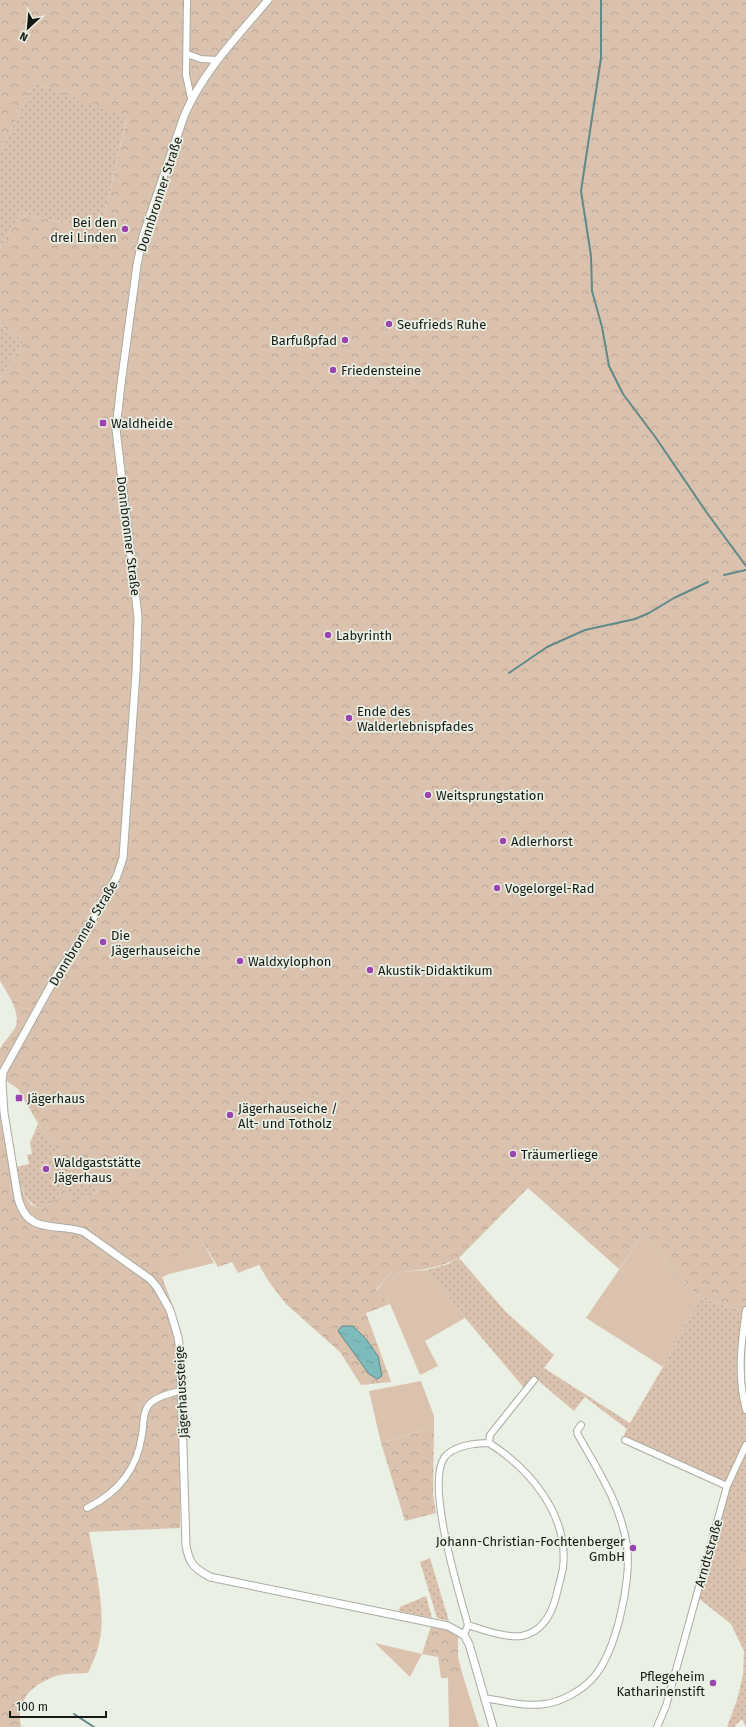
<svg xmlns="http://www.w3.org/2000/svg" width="746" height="1727" viewBox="0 0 746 1727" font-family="'Fira Sans',sans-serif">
  <defs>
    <pattern id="grass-dots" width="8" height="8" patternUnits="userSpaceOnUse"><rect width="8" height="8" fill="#dbc2af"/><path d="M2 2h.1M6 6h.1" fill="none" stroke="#bba696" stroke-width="1.8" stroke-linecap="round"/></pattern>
    <pattern id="forest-crowns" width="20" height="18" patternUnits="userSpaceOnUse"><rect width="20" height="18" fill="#dbc2af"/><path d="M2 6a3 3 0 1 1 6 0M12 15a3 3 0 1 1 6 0" fill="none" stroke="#bba696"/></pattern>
    <pattern id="water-ripples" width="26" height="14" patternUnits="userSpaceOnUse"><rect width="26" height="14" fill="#7ebbbb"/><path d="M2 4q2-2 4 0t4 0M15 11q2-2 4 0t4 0" fill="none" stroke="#6ca0a0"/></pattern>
  </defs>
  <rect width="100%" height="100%" fill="#eaf0e4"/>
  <path fill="url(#grass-dots)" d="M34 83 127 116 101 230 21 214 0 248V152Z
    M0 325 24 342 0 378Z
    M38 1124 42 1130 52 1140 56 1149 79 1176 98 1191 78 1202 63 1189 50 1204 40 1208C22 1201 21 1184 17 1167L29 1164 27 1155 32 1154 30 1143Z
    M459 1258 506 1312 554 1355 544 1368 630 1423 663 1367 700 1298 746 1311 744 1395 746 1398V1546L737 1567 741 1570 746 1555V1727L742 1719 734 1727H727L737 1700 743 1675 744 1651 731 1624 693 1594 724 1487 621 1442 627 1429 585 1397 574 1411 535 1378 525 1389 465 1318 427 1270 448 1264Z
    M430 1558 449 1621 437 1618 420 1562Z
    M426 1596 432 1618 399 1611 400 1607Z"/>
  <path fill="url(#forest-crowns)" fill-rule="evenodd" d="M0 0H746V1311L700 1298 642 1236 619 1269 528 1188 459 1258C437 1269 415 1271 390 1273L376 1290 390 1304 366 1313 391 1382 361 1385 340 1352 286 1304 269 1282 259 1265 238 1273 232 1262 218 1267 204 1244 158 1266 174 1309 182 1342 180 1528 89 1532C94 1561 106 1610 100 1639 98 1651 93 1662 88 1673 78 1674 65 1673 56 1676 31 1685 16 1700 21 1727H0V1049C4 1041 11 1035 15 1028 22 1013 7 993 0 981V378L24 342 0 325V248L21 214 101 230 127 117 34 83 0 152ZM5 1080 18 1089 42 1130 52 1140 56 1149 79 1176 98 1191 78 1202 63 1189 50 1204 40 1208 31 1205 23 1193 11 1139 4 1096Z
    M434 1427 433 1494 436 1513 405 1521 381 1443Z
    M746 1546V1574L736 1567Z
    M431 1626 445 1628 458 1635V1657L463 1676 441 1678 438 1657 422 1654Z"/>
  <path fill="#dbc2af" d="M642 1236 700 1298 663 1367 586 1318Z
    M204 1244 214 1263 169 1274 161 1278 157 1266Z
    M427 1270 465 1318 425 1341 438 1366 420 1375 390 1304 376 1291 390 1273Z
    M421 1381 434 1416V1427L381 1443 369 1391Z
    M375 1643 422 1654 410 1677Z
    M463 1676 479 1727H449L448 1677Z"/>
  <path fill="url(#water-ripples)" stroke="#5f8a89" d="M342 1326H353L366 1339 378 1356 382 1376 377 1379 369 1374 338 1331Z"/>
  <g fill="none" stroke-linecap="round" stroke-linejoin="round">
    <path stroke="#5f8a89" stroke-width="2" d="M601 0V58L581 191 591 256 592 291 602 327 609 366 623 394 656 438 707 513 746 566
      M724 575 746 570
      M509 673 547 647 585 630 635 619 649 613 674 598 708 582
      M74 1714 94 1727"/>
    <g stroke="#a8ada2" stroke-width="8">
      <path id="minor" d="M187 0 186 75 191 98
        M187 54 201 59 217 60
        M746 1310C741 1344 737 1377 746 1410
        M625 1440 727 1486
        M489 1443 490 1435 534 1380
        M87 1508C118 1493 137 1470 142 1435 144 1424 142 1408 153 1401 161 1395 173 1393 182 1390
        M468 1625C483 1630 506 1638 522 1636 541 1632 551 1616 556 1597 558 1588 561 1578 563 1568 569 1515 530 1469 489 1443
        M464 1635 468 1625C459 1593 426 1486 444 1458 452 1446 475 1443 489 1443
        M484 1698C504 1701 525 1707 545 1704 561 1702 581 1691 592 1679 616 1654 632 1579 627 1546 621 1505 598 1470 578 1435L577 1431 581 1425
        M657 1727 666 1706 727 1486 746 1445"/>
    </g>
    <g stroke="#a8ada2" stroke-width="9">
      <path id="tertiary" d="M268 0C237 37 203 71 184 116L143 236 137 265 121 384 116 429 138 617 136 673 123 858 117 876 103 902 75 948 60 969 3 1072 2 1081 4 1113 18 1198C28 1236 56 1222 84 1232L150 1279 157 1287 170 1310 178 1337 180 1351 186 1545C189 1564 194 1568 210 1577L448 1626 464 1635 469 1644 493 1727"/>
    </g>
    <use href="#minor" stroke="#fff" stroke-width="6"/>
    <use href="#tertiary" stroke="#fff" stroke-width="7"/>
  </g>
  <g fill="#9b44b1" stroke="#eaf0e4" stroke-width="1.5">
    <circle cx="125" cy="229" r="4"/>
    <circle cx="389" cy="324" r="4"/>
    <circle cx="345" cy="340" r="4"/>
    <circle cx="333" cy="370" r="4"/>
    <rect x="99" y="419" width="8" height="8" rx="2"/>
    <circle cx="328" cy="635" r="4"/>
    <circle cx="349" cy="718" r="4"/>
    <circle cx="428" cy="795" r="4"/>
    <circle cx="503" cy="841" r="4"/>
    <circle cx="497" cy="888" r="4"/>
    <circle cx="103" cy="942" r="4"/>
    <circle cx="240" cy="961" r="4"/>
    <circle cx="370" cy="970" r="4"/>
    <rect x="15" y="1094" width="8" height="8" rx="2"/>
    <circle cx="230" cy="1115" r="4"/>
    <circle cx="513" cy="1154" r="4"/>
    <circle cx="46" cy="1169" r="4"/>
    <circle cx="633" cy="1548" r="4"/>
    <circle cx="713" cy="1683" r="4"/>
  </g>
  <g text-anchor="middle" stroke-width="3.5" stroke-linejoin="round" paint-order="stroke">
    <g font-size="13" fill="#161814" stroke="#eaf0e4">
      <text transform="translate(159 194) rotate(-72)" y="5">Donnbronner Straße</text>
      <text transform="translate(129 536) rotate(83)" y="5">Donnbronner Straße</text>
      <text transform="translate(83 933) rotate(-59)" y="5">Donnbronner Straße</text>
      <text transform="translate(181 1392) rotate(-93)" y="5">Jägerhaussteige</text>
      <text transform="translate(708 1553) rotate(-74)" y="5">Arndtstraße</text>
    </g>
    <g font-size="13" fill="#161814" stroke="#eaf0e4" text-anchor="start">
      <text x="117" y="227" text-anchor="end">Bei den<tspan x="117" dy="15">drei Linden</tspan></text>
      <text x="397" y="329">Seufrieds Ruhe</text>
      <text x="337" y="345" text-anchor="end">Barfußpfad</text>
      <text x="341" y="375">Friedensteine</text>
      <text x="111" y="428">Waldheide</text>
      <text x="336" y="640">Labyrinth</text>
      <text x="357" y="716">Ende des<tspan x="357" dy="15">Walderlebnispfades</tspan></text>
      <text x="436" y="800">Weitsprungstation</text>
      <text x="511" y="846">Adlerhorst</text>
      <text x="505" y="893">Vogelorgel-Rad</text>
      <text x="111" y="940">Die<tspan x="111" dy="15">Jägerhauseiche</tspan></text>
      <text x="248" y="966">Waldxylophon</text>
      <text x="378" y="975">Akustik-Didaktikum</text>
      <text x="27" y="1103">Jägerhaus</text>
      <text x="238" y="1113">Jägerhauseiche /<tspan x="238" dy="15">Alt- und Totholz</tspan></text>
      <text x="521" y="1159">Träumerliege</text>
      <text x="54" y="1167">Waldgaststätte<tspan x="54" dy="15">Jägerhaus</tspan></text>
      <text x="625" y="1546" text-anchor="end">Johann-Christian-Fochtenberger<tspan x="625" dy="15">GmbH</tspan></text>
      <text x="705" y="1681" text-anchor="end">Pflegeheim<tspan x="705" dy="15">Katharinenstift</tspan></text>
    </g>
  </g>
  <g transform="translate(28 28) rotate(206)" stroke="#eaf0e4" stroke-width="3" paint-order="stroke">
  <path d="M0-3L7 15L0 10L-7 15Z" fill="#161814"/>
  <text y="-6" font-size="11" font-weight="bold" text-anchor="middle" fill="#161814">N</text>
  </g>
  <path d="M10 1711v6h96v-6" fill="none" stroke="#161814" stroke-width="2"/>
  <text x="16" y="1711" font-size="12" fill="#161814" stroke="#eaf0e4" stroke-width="3" paint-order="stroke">100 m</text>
</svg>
